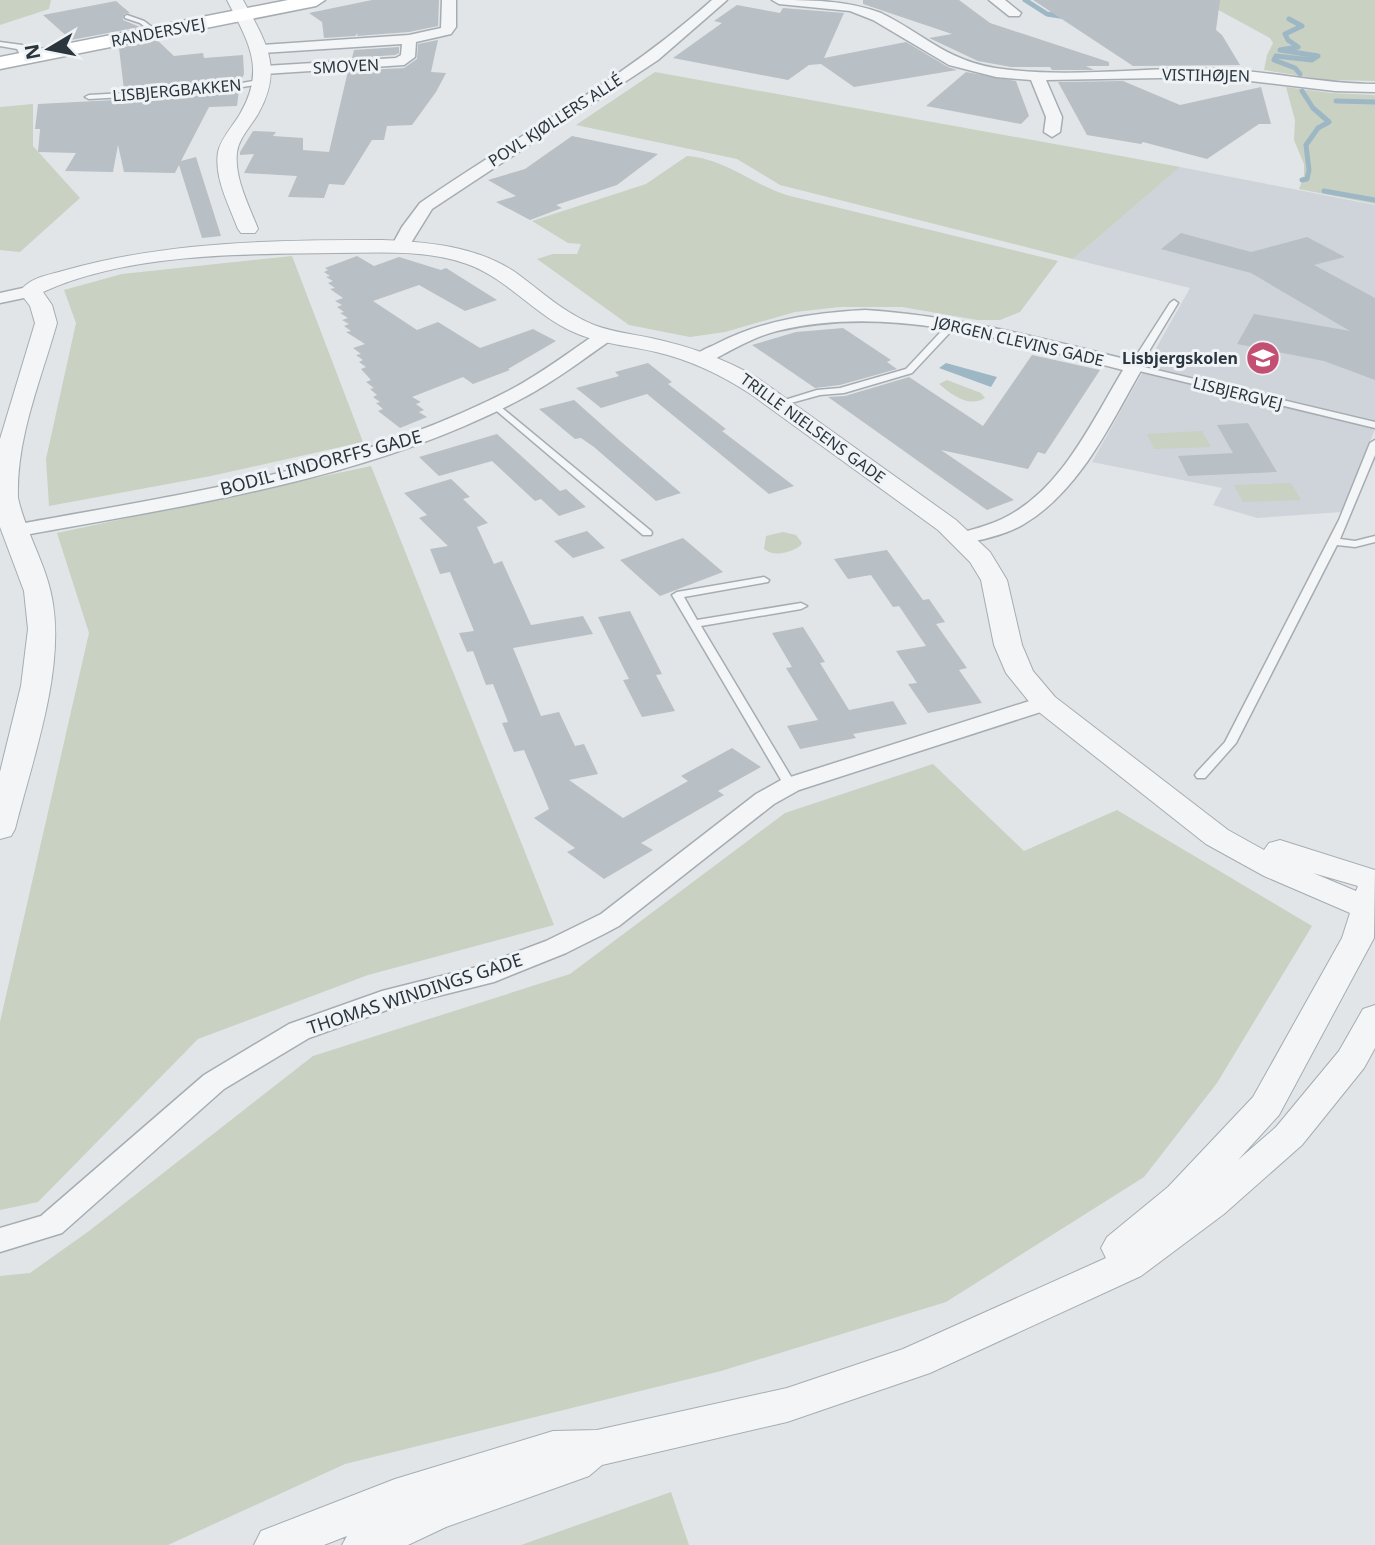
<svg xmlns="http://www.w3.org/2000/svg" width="1375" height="1545" viewBox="0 0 1375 1545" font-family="'Noto Sans',sans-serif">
  <rect width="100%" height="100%" fill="#e1e5e8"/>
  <path fill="#cfd4da" d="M1180 167 1375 205V429L1342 512 1257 518 1213 505 1222 488 1092 462 1190 288 1073 259Z"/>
  <path fill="#c8d1c2" d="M0 0H51L49 9 0 25Z
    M1200 0H1375V81L1327 80 1264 70 1267 55 1273 43 1270 38Z
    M655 72 1132 158 1180 167 1073 259 780 185 737 159 576 125Z
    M1286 87 1331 93 1375 95V204L1299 189 1304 176V164L1294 140 1295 120Z
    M33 104V146L80 198 20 252 0 250V107Z
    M687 156C727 159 754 186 790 196L1058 261 1020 312 1000 320H977L902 307H840L795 312 725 332 690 337 629 325 537 259 553 254H577L581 244 568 243 532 221 646 184Z
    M292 256 363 442 211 476 49 506 46 459 76 323 64 290 122 274Z
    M947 380 981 393 985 398C969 408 952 395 939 384Z
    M1202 431 1211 447 1154 449 1147 434Z
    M371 466 554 925 368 975 198 1039 38 1202 0 1210V1022L89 633 57 533Z
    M1291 483 1301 500 1243 502 1234 485Z
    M783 532 796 535 802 543 800 546C790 553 774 557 764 549L766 536Z
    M933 764 1024 851 1117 810 1312 926 1217 1083 1144 1177 946 1302 721 1371 345 1464 168 1545H0V1276L30 1273 89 1231 313 1056 570 974 785 813Z
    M671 1492 689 1545H521Z"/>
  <path fill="#9eb7c5" d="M946 363 997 377 991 387 939 368Z"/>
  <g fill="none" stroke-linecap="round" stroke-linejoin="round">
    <path stroke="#9eb7c5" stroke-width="5" d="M1025 0 1047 14 1066 17
      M1289 19 1302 26 1285 34 1288 40 1298 47 1280 50 1318 56 1312 60 1276 56 1274 60 1295 68 1300 74
      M1302 91 1313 108 1329 122 1318 128 1306 145 1309 170 1307 179 1302 180
      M1336 101 1375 102
      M1324 191 1375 200"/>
  </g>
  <path fill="#b8bfc5" d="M372 0H439L438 26 409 32 357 36 358 33 355 36 324 38 322 22 309 13Z
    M863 0H959L990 23 1109 62V66H1086L1094 70H1052L1050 67H1011L978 61 929 38 952 34 863 4Z
    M1033 0H1220L1216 30 1222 35 1240 65 1133 66Z
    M116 1 130 13 124 14 123 20 140 27 71 40 43 15Z
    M737 5 780 13 783 8 844 13 824 58 906 42 948 67 957 70 854 87 821 64 809 65 788 80 673 58 722 23 714 21Z
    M157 40 174 56 203 53 204 58 243 55 244 74 241 80 213 85 124 90 119 48Z
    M438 40 431 72 446 73 436 92 412 125 387 126 384 140H372L344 185 329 184 324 198 288 197 297 176 244 173 254 154 240 155V152L253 131 276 132 273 136 303 138V150L329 152 348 71 404 68 417 59 418 44Z
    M399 47V53L395 55 352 58 354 50Z
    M966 72 1016 81 1029 116 1021 124 926 106Z
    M1123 81 1180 105 1261 87 1271 124H1259L1207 159 1143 142 1141 144 1087 135 1058 82Z
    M239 90 237 106 209 107 181 161 196 157 221 236 202 238 179 165 175 173 124 172 118 145 113 172 65 171 76 153 38 152 40 129H35L38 104 213 95Z
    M572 136 658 154 617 185 556 205 562 208 530 220 496 202 516 196 488 180 525 169Z
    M1181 233 1251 252 1307 237 1345 257 1314 265 1375 298V380L1324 361 1237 344 1254 314 1350 331 1251 273 1161 249Z
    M357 256 374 266 399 257 441 270 446 268 497 300 465 311 419 285 373 301 417 330 438 322 480 348 533 329 556 341 508 369 510 370 473 384 463 377 412 397 421 402 416 404 424 410 419 412 427 417 400 428 378 411 383 409 376 403 380 402 373 397 377 395 370 389 374 388 366 382 371 380 361 369 366 367 359 362 363 360 356 355 361 354 353 348 365 344 346 332 351 331 344 326 349 324 342 320 348 318 340 313 344 312 337 307 342 305 335 301 343 298 330 289 335 288 328 283 333 281 326 277 330 276 324 272 328 270 325 268Z
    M843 328 891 360 887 362 897 369 840 385 815 388 752 345 796 332Z
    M1032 355 1100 370 1045 454 1038 452 1028 469 941 450 1014 500 987 510 828 397 845 396 909 377 983 426Z
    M648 363 672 382 668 384 726 429 722 431 794 486 769 494 647 394 601 408 576 388 619 376 615 372Z
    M574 400 619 440 681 493 656 501 594 447 581 438 575 439 539 409Z
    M1248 423 1277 472 1188 476 1178 456 1233 453 1217 425Z
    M497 434 560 491 566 489 586 507 559 516 541 499 535 501 492 461 439 476 419 457Z
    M451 479 470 497 463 499 488 523 477 527 494 564 502 561 531 625 583 616 593 634 513 648 541 716 559 712 575 746 584 744 598 774 569 780 623 818 688 781 681 776 732 748 761 767 718 791 724 795 641 843 653 850 604 879 567 852 575 848 534 818 549 809 524 750 514 752 502 723 508 722 493 684 486 685 473 651 467 652 459 633 474 631 450 572 440 574 430 549 448 546 419 518 427 515 404 493Z
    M587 531 605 548 573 558 554 541Z
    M683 538 723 572 660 596 620 560Z
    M887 550 923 600 929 599 945 622 936 624 967 668 959 670 982 703 928 713 908 684 917 683 896 651 926 646 899 606 893 607 871 575 848 579 834 559Z
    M630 611 662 674 656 675 675 711 642 717 623 680 629 679 598 617Z
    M803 627 825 662 820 663 849 710 893 701 907 724 853 734 856 738 800 749 787 726 818 720 786 668 792 667 772 633Z"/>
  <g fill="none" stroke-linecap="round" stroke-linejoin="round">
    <g stroke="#a6adb2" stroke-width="3">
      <path id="service" d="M127 15 144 21 160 33 154 34 140 23 125 18V16Z
        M0 42 22 45 30 58 23 60 17 49 0 46Z
        M264 79 268 81 267 83 213 92 89 99 85 97 89 95 213 88Z
        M1174 300 1178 303 1140 366 1375 422V428L1131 369 1129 367 1170 303Z
        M953 321 956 322V326L912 373 844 393 820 395 780 406 775 403 817 390 840 388 906 369 950 322Z
        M495 402 651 531 652 533 651 535H643L492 407V403Z
        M1375 440V455L1340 539 1355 541 1375 536V542L1355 547 1337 545 1236 743 1205 778H1197L1195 775 1197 772 1225 742 1339 520 1370 443Z
        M764 577 769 580 768 582 684 597 697 620 801 603 807 606 801 609 701 626 796 785 790 789 784 785 672 595 677 592Z"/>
    </g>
    <g stroke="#a6adb2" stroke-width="3">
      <path id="minor" d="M442 0H456V27L451 34 416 42 415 57 404 65 264 74 257 70 264 66 396 58 401 55 402 44 262 53 255 49 262 45 409 35 441 28Z
        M712 0H727L658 60 432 209 406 251H394L391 247 402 227 420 203C518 135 623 80 712 0Z
        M772 0C810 0 847 0 881 13 924 34 944 59 995 68 1066 79 1140 67 1212 69 1267 70 1320 84 1375 84V92L1335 91 1216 77 1046 80 1062 117 1060 132 1052 137 1044 132 1046 117 1031 80 996 77 949 65 873 20 850 11 779 4Z
        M989 0H1005L1021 13 1019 16H1009Z
        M32 286 41 291 38 295 0 303V293Z
        M865 310C959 316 1049 340 1141 363L1143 367C1111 422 1081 490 1024 524 1006 535 984 539 963 544L956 542 952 538 956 534C971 530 987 526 1002 519 1061 491 1091 423 1123 370 1011 342 892 303 777 331 753 337 730 351 709 362L702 364 693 358C698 351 708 348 716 344 763 320 812 313 865 310Z
        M605 331 614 336 611 340C582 360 555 381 523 398 366 481 186 505 14 537L7 535 3 531 7 527 14 525C182 494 356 470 510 390 542 373 569 352 599 332Z
        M1045 696 1053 698 1057 703 1053 708 799 790 774 804 619 926 604 934 566 953 494 982 398 1006 309 1038 224 1089 62 1233 0 1252V1228L41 1216 204 1075 289 1024 382 991 477 967 546 941 601 914 756 794 781 780Z"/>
    </g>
    <g stroke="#a6adb2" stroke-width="2">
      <path id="tertiary" d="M227 0H243C266 42 284 68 258 114 251 126 239 138 237 152 234 178 249 205 258 229L255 233H241L238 229C229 205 214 178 218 152 221 138 233 126 240 114 266 69 249 43 227 0Z
        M382 240C428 242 476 246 515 272 541 291 564 313 594 325 613 332 632 334 651 338 688 346 723 358 756 377L956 520 990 552 1007 580 1022 645 1033 671 1055 697 1228 830 1264 850 1269 843 1280 840 1375 870 1374 938 1279 1115 1238 1160 1276 1127 1339 1051 1363 1009 1375 1005V1048L1364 1068 1302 1145 1224 1214 1141 1276 930 1373 787 1422 602 1465 589 1476 446 1527 408 1545H342L347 1536 324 1545H254L261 1531 395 1479 553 1431 597 1430 787 1388 903 1349 1106 1258 1101 1248 1107 1237 1168 1187 1253 1097 1342 938 1350 913 1264 876 1206 844 1035 709 1006 673 994 645 981 580 970 562 938 530 752 395C722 375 690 360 656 352 630 346 603 344 578 334 537 318 509 279 467 264 425 249 379 253 335 253 243 254 128 253 43 292L52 305 57 323C41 380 16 438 18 498 26 534 48 567 53 604 64 674 32 761 15 829L11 836 0 839V772L21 686 28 629 24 591 0 527V439L35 323 30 306 21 294 22 289C31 277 53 274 66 270 169 241 276 240 382 240ZM1313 873 1358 886 1356 891Z"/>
    </g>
    <g stroke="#a6adb2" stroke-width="3">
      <path id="secondary" d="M288 0H325L316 6 0 69V57Z"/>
    </g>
    <use href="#service" fill="#f3f5f7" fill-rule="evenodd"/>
    <use href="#minor" fill="#f3f5f7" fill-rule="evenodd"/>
    <use href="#tertiary" fill="#f3f5f7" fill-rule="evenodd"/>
    <use href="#secondary" fill="#fff" fill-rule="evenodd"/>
  </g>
  <defs>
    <g id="school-disc" transform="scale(1.75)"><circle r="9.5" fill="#c35072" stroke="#f0f3f6"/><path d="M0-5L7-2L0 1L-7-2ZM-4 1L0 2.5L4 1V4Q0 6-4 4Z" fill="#fff"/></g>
  </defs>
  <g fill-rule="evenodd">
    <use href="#school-disc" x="1263" y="358"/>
  </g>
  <g text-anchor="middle" stroke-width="6" stroke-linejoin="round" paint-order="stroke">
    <g font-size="16" fill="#2a353e" stroke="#f0f3f6">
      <text transform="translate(158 32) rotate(-11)" y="6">RANDERSVEJ</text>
      <text transform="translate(346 66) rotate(-3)" y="6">SMOVEN</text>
      <text transform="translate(1206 75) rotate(1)" y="6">VISTIHØJEN</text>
      <text transform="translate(177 90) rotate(-5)" y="6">LISBJERGBAKKEN</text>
      <text transform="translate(555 120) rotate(-33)" y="6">POVL KJØLLERS ALLÉ</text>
      <text transform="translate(1019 341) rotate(13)" y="6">JØRGEN CLEVINS GADE</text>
      <text transform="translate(1238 393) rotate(14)" y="6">LISBJERGVEJ</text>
      <text transform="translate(813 428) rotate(36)" y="6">TRILLE NIELSENS GADE</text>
    </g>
    <g font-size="16" font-weight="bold" fill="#2a353e" stroke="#f0f3f6" text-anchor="end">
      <text x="1238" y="364">Lisbjergskolen</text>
    </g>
    <g font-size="18" fill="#2a353e" stroke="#f0f3f6">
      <text transform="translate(321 463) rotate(-15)" y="6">BODIL LINDORFFS GADE</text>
      <text transform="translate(415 994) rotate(-18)" y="6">THOMAS WINDINGS GADE</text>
    </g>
  </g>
  <g transform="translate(49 49) rotate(260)" stroke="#f0f3f6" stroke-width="5" paint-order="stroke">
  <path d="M0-5L12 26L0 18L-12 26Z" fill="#2a353e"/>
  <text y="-10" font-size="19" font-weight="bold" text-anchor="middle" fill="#2a353e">N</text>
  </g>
</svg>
